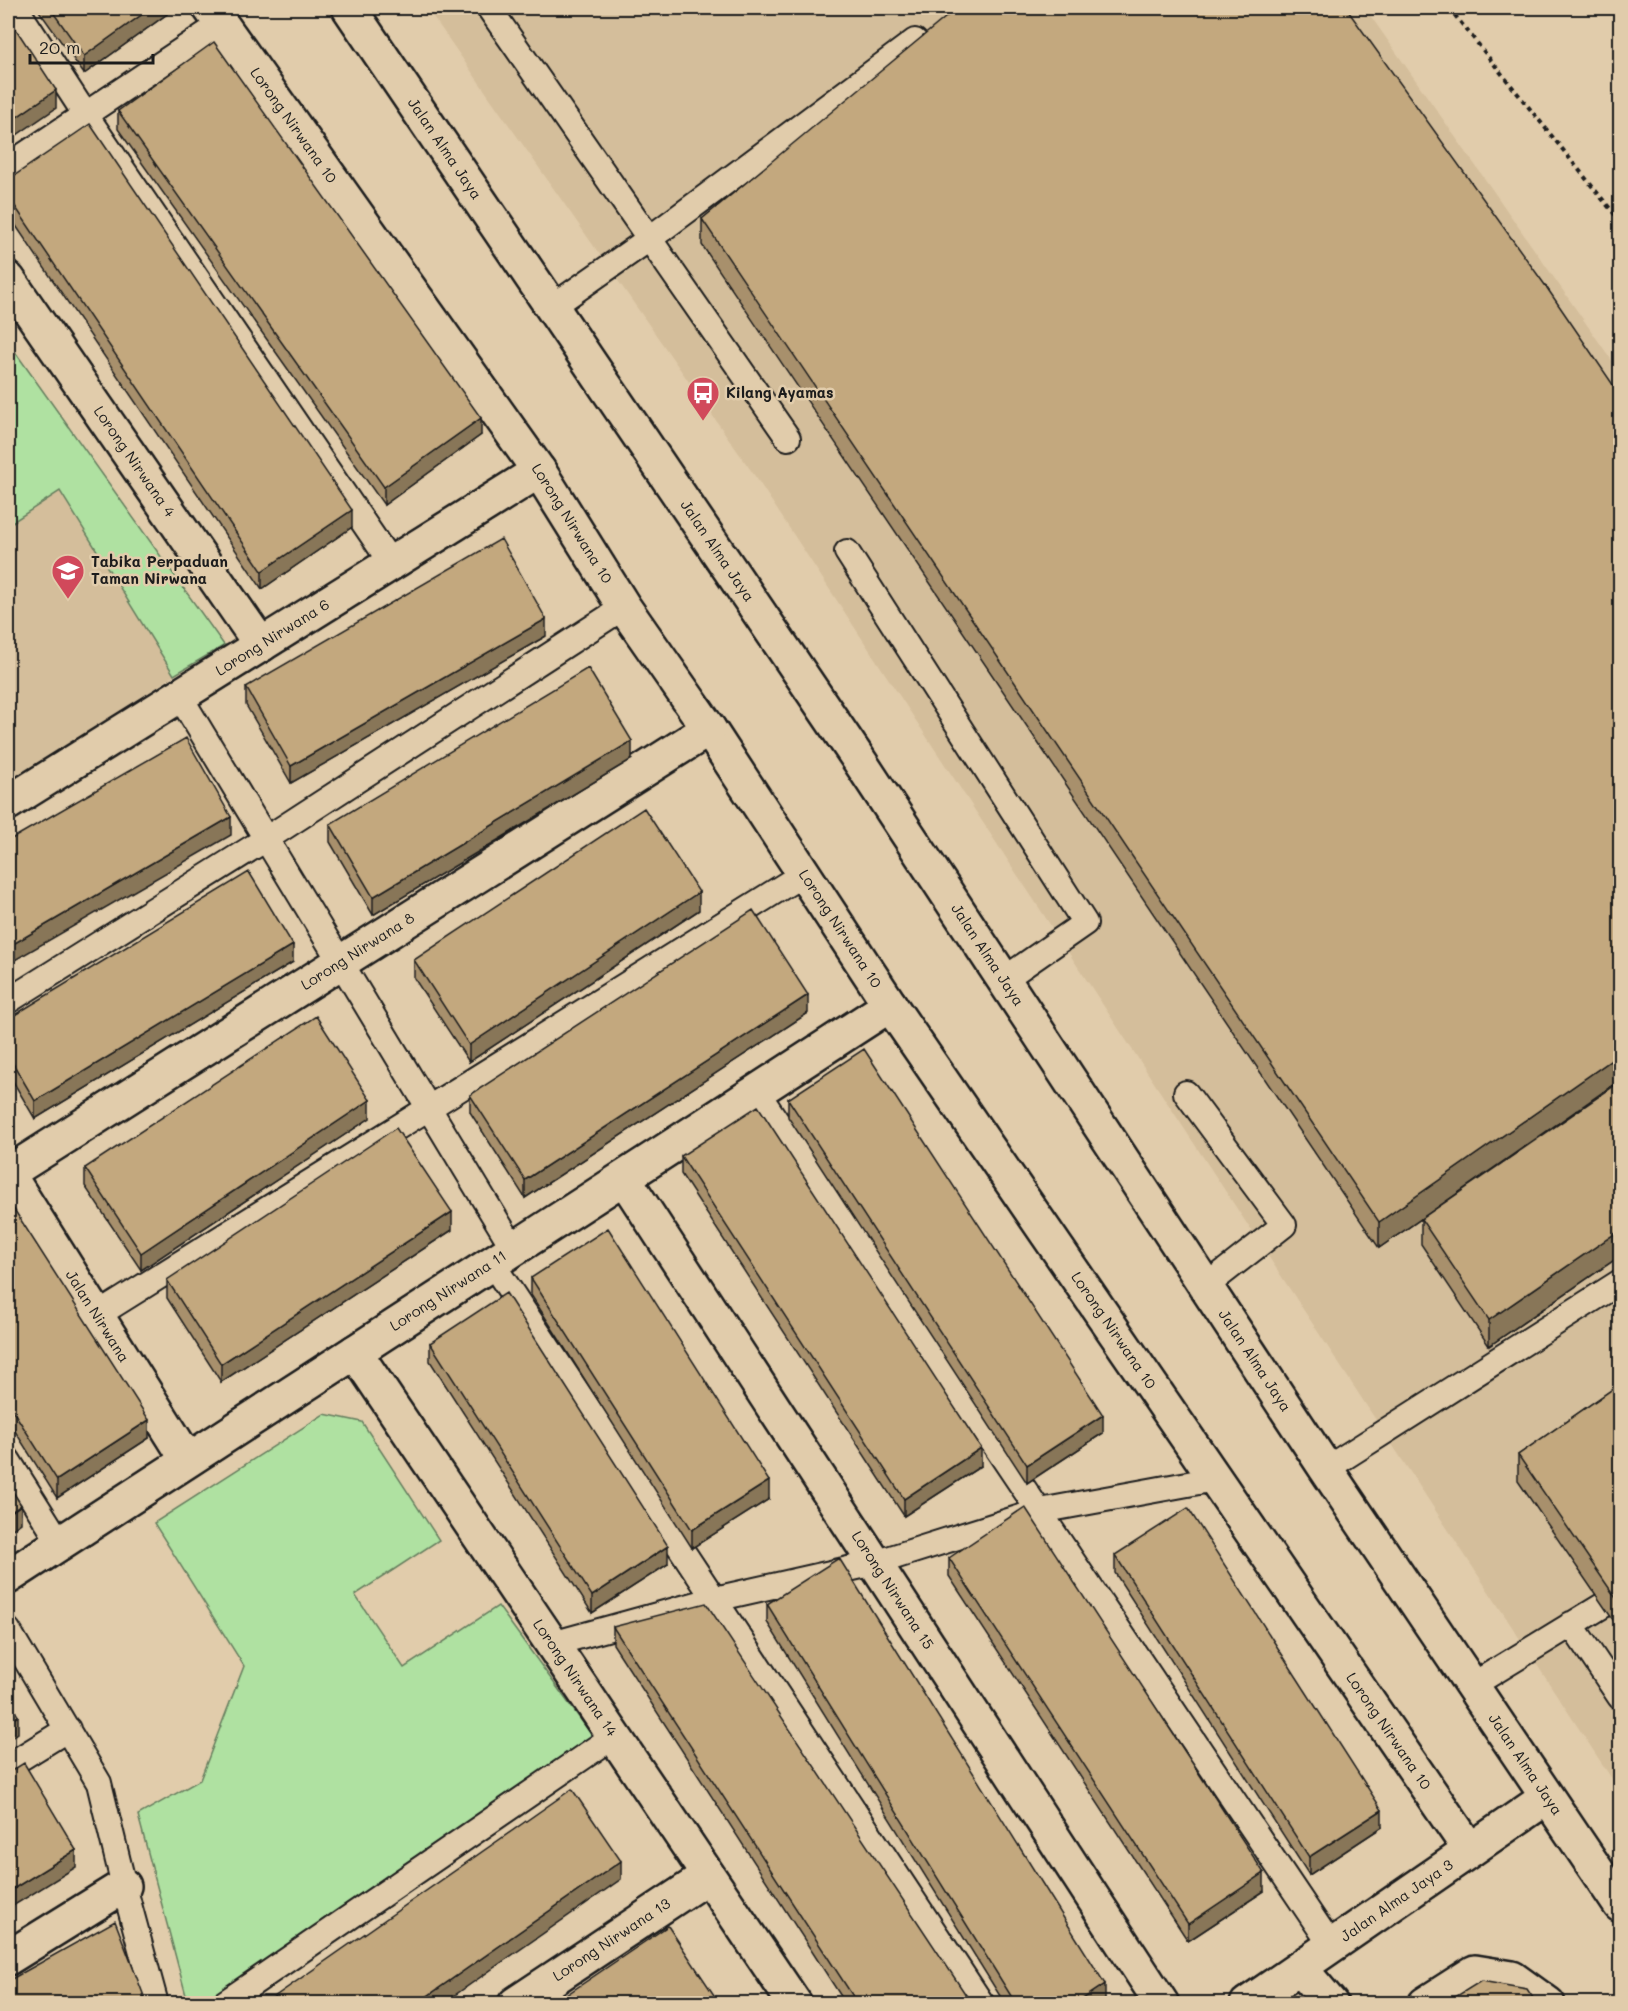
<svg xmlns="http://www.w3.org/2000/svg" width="1628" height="2011" viewBox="0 0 1628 2011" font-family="Mali,sans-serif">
  <rect width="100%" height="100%" fill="#e1ccab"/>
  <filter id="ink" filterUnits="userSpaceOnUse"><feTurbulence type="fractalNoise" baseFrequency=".0167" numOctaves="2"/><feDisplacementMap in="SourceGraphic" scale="12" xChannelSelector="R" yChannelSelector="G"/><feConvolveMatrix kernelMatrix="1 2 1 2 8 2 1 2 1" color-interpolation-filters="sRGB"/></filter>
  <g filter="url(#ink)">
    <path fill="#d4be9b" d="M427 8H1365L1620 372V1791L757 479Z
      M60 491 174 675 8 791V525Z"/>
    <path fill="#afe1a1" stroke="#667e5e" stroke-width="1.5" d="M8 342 224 645H225L174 675 60 491 8 525Z
      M324 1414 362 1422 439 1540 355 1595 404 1668 498 1606 594 1738 208 2003H188L138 1815 200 1780 244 1666 154 1523Z"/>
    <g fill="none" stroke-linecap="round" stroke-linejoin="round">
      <g stroke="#1c1c1c" stroke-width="28">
        <path id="lane" d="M16 8 85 114 391 563
          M489 8 788 438
          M8 166 221 24
          M552 307 649 239 915 41
          M847 552 1085 923 1003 980
          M179 695 514 1249
          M8 1001 266 839 624 607
          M757 1092 1331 1945
          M1186 1093 1284 1225 1206 1286
          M492 1263 982 2004
          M96 1316 803 874
          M8 1460 60 1543
          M1326 1469 1620 1282
          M1571 1624 1620 1697
          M8 1630 99 1783 124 1886 156 2004
          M552 1644 715 1599 875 1563 1040 1511 1215 1479
          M1471 1686 1620 1595
          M8 1766 68 1729
          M223 2004 614 1736"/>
      </g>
      <g stroke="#1c1c1c" stroke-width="38">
        <g id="street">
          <path id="s1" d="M210 8 539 471 624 607 709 729 890 1005 1470 1850"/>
          <path id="s2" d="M8 279 261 645"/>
          <path id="s3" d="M8 803 539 471"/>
          <path id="s4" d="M8 1173 709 729"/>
          <path id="s5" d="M8 1174 187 1459"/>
          <path id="s6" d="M624 1178 1162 2004"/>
          <path id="s7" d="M355 1352 795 2004"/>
          <path id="s8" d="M8 1577C301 1385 596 1196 890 1005"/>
          <path d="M8 1958 124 1886"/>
          <path d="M1300 1968 1331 2004"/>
          <path id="s9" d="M515 2004 708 1876"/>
          <path d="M1425 2004 1475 1972 1512 1978 1548 2004"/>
        </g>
      </g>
      <g stroke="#1c1c1c" stroke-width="38">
        <g id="secondary">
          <path id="s10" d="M349 8 855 754 1326 1469 1620 1905"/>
          <path id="s11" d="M1247 2004 1546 1798"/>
        </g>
      </g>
      <path stroke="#1c1c1c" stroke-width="4" stroke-dasharray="4.5 4.5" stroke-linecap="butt" d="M1449 8 1620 221"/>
      <use href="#lane" stroke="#e1ccab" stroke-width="24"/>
      <use href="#street" stroke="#e1ccab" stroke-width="33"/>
      <use href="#secondary" stroke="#e1ccab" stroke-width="33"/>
    </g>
    <path fill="#a8906c" stroke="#1c1c1c" stroke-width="1.5" d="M37 8H167V14L84 74Z
      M118 111 481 435 384 505 118 129Z
      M8 180 352 527 262 589 8 214Z
      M702 219 1435 1209 1620 1082V1256L1489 1346 1421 1244V1219L1379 1248 702 245Z
      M546 636 291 783 246 705V687Z
      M632 759 373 915 330 842V824Z
      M699 910 469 1062 414 978V960Z
      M293 962 35 1119 8 1073V1019Z
      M808 1013 525 1198 470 1112V1095Z
      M788 1099 1103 1433 1027 1483 788 1117Z
      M370 1118 141 1270 85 1186V1168Z
      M681 1156 981 1466 904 1516 681 1174Z
      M8 1200 149 1438 57 1498 8 1420Z
      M452 1230 221 1382 167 1298V1280Z
      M531 1278 769 1499 692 1548 531 1295Z
      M430 1343 668 1564 592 1613 430 1361Z
      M1620 1384V1630L1518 1481V1455Z
      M1115 1555 1382 1827 1309 1875 1115 1573Z
      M949 1558 1264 1891 1188 1941 949 1576Z
      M767 1604 1105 2002 1103 2004H1005L767 1622Z
      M613 1627 972 2004H846L613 1644Z"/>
    <path fill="#887658" stroke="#1c1c1c" stroke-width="1.5" d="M151 8H167V14L84 74V56Z
      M56 90V108L8 141V123Z
      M481 418V435L384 505V487Z
      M352 510V527L262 589V571Z
      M546 619V636L291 783V766Z
      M632 741V759L373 915V897Z
      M231 817V835L8 964V947Z
      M699 892V910L469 1062V1045Z
      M293 945V962L35 1119V1101Z
      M808 995V1013L525 1198V1180Z
      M1620 1054V1080L1379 1248V1222Z
      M370 1100V1118L141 1270V1253Z
      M452 1212V1230L221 1382V1364Z
      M1620 1230V1256L1489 1346V1320Z
      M1103 1415V1433L1027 1483V1465Z
      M149 1420V1438L57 1498V1480Z
      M981 1448V1466L904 1516V1499Z
      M769 1481V1499L692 1548V1530Z
      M21 1505V1523L8 1532V1514Z
      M668 1546V1564L592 1613V1596Z
      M18 1716V1733L8 1740V1722Z
      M1382 1810V1827L1309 1875V1857Z
      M76 1850V1867L8 1909V1892Z
      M621 1861V1879L442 2004H416Z
      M1264 1873V1891L1188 1941V1924Z
      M1105 1984V2002L1103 2004H1075Z"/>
    <path fill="#c3a87e" stroke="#1c1c1c" stroke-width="1.5" d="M50 8H151L84 56Z
      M957 8H1346L1545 285 1620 395V1054L1379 1222 702 219Z
      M8 17 56 90 8 123Z
      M214 42 481 418 384 487 118 111Z
      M90 124 352 510 262 571 8 196V180Z
      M501 539 546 619 291 766 246 687Z
      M588 668 632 741 373 897 330 824Z
      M186 738 231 817 8 947V841Z
      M644 808 699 892 469 1045 414 960Z
      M249 872 293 945 35 1101 8 1055V1019Z
      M753 910 808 995 525 1180 470 1095Z
      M316 1016 370 1100 141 1253 85 1168Z
      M864 1049 1103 1415 1027 1465 788 1099Z
      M1620 1082V1230L1489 1320 1421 1219Z
      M758 1106 981 1448 904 1499 681 1156Z
      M396 1128 452 1212 221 1364 167 1280Z
      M8 1200 149 1420 57 1480 8 1403Z
      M608 1228 769 1481 692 1530 531 1278Z
      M506 1293 668 1546 592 1596 430 1343Z
      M1620 1384V1604L1518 1455Z
      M8 1484 21 1505 8 1514Z
      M1025 1507 1264 1873 1188 1924 949 1558Z
      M1188 1508 1382 1810 1309 1857 1115 1555Z
      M839 1558 1105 1984 1075 2004H1016L767 1604Z
      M706 1603 972 2004H858L613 1627Z
      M8 1698 18 1716 8 1722Z
      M24 1763 76 1850 8 1892V1773Z
      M572 1789 621 1861 416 2004H264Z
      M115 1921 147 2004H8V1981Z
      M668 1926 720 2004H553Z
      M1481 1981 1527 1989 1537 2004H1444Z"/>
  </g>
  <defs>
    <g id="bus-pin" transform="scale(1.725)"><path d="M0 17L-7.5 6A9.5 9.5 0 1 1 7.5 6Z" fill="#d1495b" stroke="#e1ccab"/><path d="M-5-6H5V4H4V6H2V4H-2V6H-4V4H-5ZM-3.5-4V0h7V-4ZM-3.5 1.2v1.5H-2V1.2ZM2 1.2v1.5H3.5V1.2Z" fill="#fff"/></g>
    <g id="school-pin" transform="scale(1.725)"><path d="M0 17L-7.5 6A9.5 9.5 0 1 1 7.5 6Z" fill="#d1495b" stroke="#e1ccab"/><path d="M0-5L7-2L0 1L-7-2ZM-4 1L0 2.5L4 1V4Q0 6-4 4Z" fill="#fff"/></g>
  </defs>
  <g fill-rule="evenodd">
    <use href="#bus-pin" x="703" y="393"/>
    <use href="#school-pin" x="68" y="571"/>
  </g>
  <g text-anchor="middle" stroke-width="5" stroke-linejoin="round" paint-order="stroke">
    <g font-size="15" fill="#1c1c1c" stroke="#e1ccab">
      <text dy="5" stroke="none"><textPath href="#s1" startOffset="144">Lorong Nirwana 10</textPath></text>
      <text dy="5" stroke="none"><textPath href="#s10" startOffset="170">Jalan Alma Jaya</textPath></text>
      <text dy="5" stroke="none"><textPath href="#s2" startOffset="222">Lorong Nirwana 4</textPath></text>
      <text dy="5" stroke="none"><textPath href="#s1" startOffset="630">Lorong Nirwana 10</textPath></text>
      <text dy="5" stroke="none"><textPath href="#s10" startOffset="656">Jalan Alma Jaya</textPath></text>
      <text dy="5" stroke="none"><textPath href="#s3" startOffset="312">Lorong Nirwana 6</textPath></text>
      <text dy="5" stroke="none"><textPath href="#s1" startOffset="1116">Lorong Nirwana 10</textPath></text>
      <text dy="5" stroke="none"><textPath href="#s4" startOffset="414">Lorong Nirwana 8</textPath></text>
      <text dy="5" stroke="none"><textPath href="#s10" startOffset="1142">Jalan Alma Jaya</textPath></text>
      <text dy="5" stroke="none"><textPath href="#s8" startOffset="525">Lorong Nirwana 11</textPath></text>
      <text dy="5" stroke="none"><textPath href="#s5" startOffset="168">Jalan Nirwana</textPath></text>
      <text dy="5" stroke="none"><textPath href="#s1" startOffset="1602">Lorong Nirwana 10</textPath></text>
      <text dy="5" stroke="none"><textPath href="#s10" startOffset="1628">Jalan Alma Jaya</textPath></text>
      <text dy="5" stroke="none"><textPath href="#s6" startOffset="492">Lorong Nirwana 15</textPath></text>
      <text dy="5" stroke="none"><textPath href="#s7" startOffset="393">Lorong Nirwana 14</textPath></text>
      <text dy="5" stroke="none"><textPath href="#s1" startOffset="2088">Lorong Nirwana 10</textPath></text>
      <text dy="5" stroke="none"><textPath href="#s10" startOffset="2114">Jalan Alma Jaya</textPath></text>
      <text dy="5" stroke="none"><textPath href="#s11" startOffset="182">Jalan Alma Jaya 3</textPath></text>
      <text dy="5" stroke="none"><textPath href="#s9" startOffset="116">Lorong Nirwana 13</textPath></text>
    </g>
    <g font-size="15" font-weight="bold" fill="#1c1c1c" stroke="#e1ccab" text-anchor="start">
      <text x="726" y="398">Kilang Ayamas</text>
      <text x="91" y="567">Tabika Perpaduan<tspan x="91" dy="17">Taman Nirwana</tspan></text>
    </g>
  </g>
  <rect width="1628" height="2011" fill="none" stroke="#e1ccab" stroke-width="30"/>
  <rect x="15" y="15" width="1598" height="1981" fill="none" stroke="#1c1c1c" stroke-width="2" filter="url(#ink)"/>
  <path d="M30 54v9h123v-9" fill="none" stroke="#1c1c1c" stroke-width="3"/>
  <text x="39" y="54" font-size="18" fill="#1c1c1c" stroke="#e1ccab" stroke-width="4.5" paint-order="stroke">20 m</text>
</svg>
